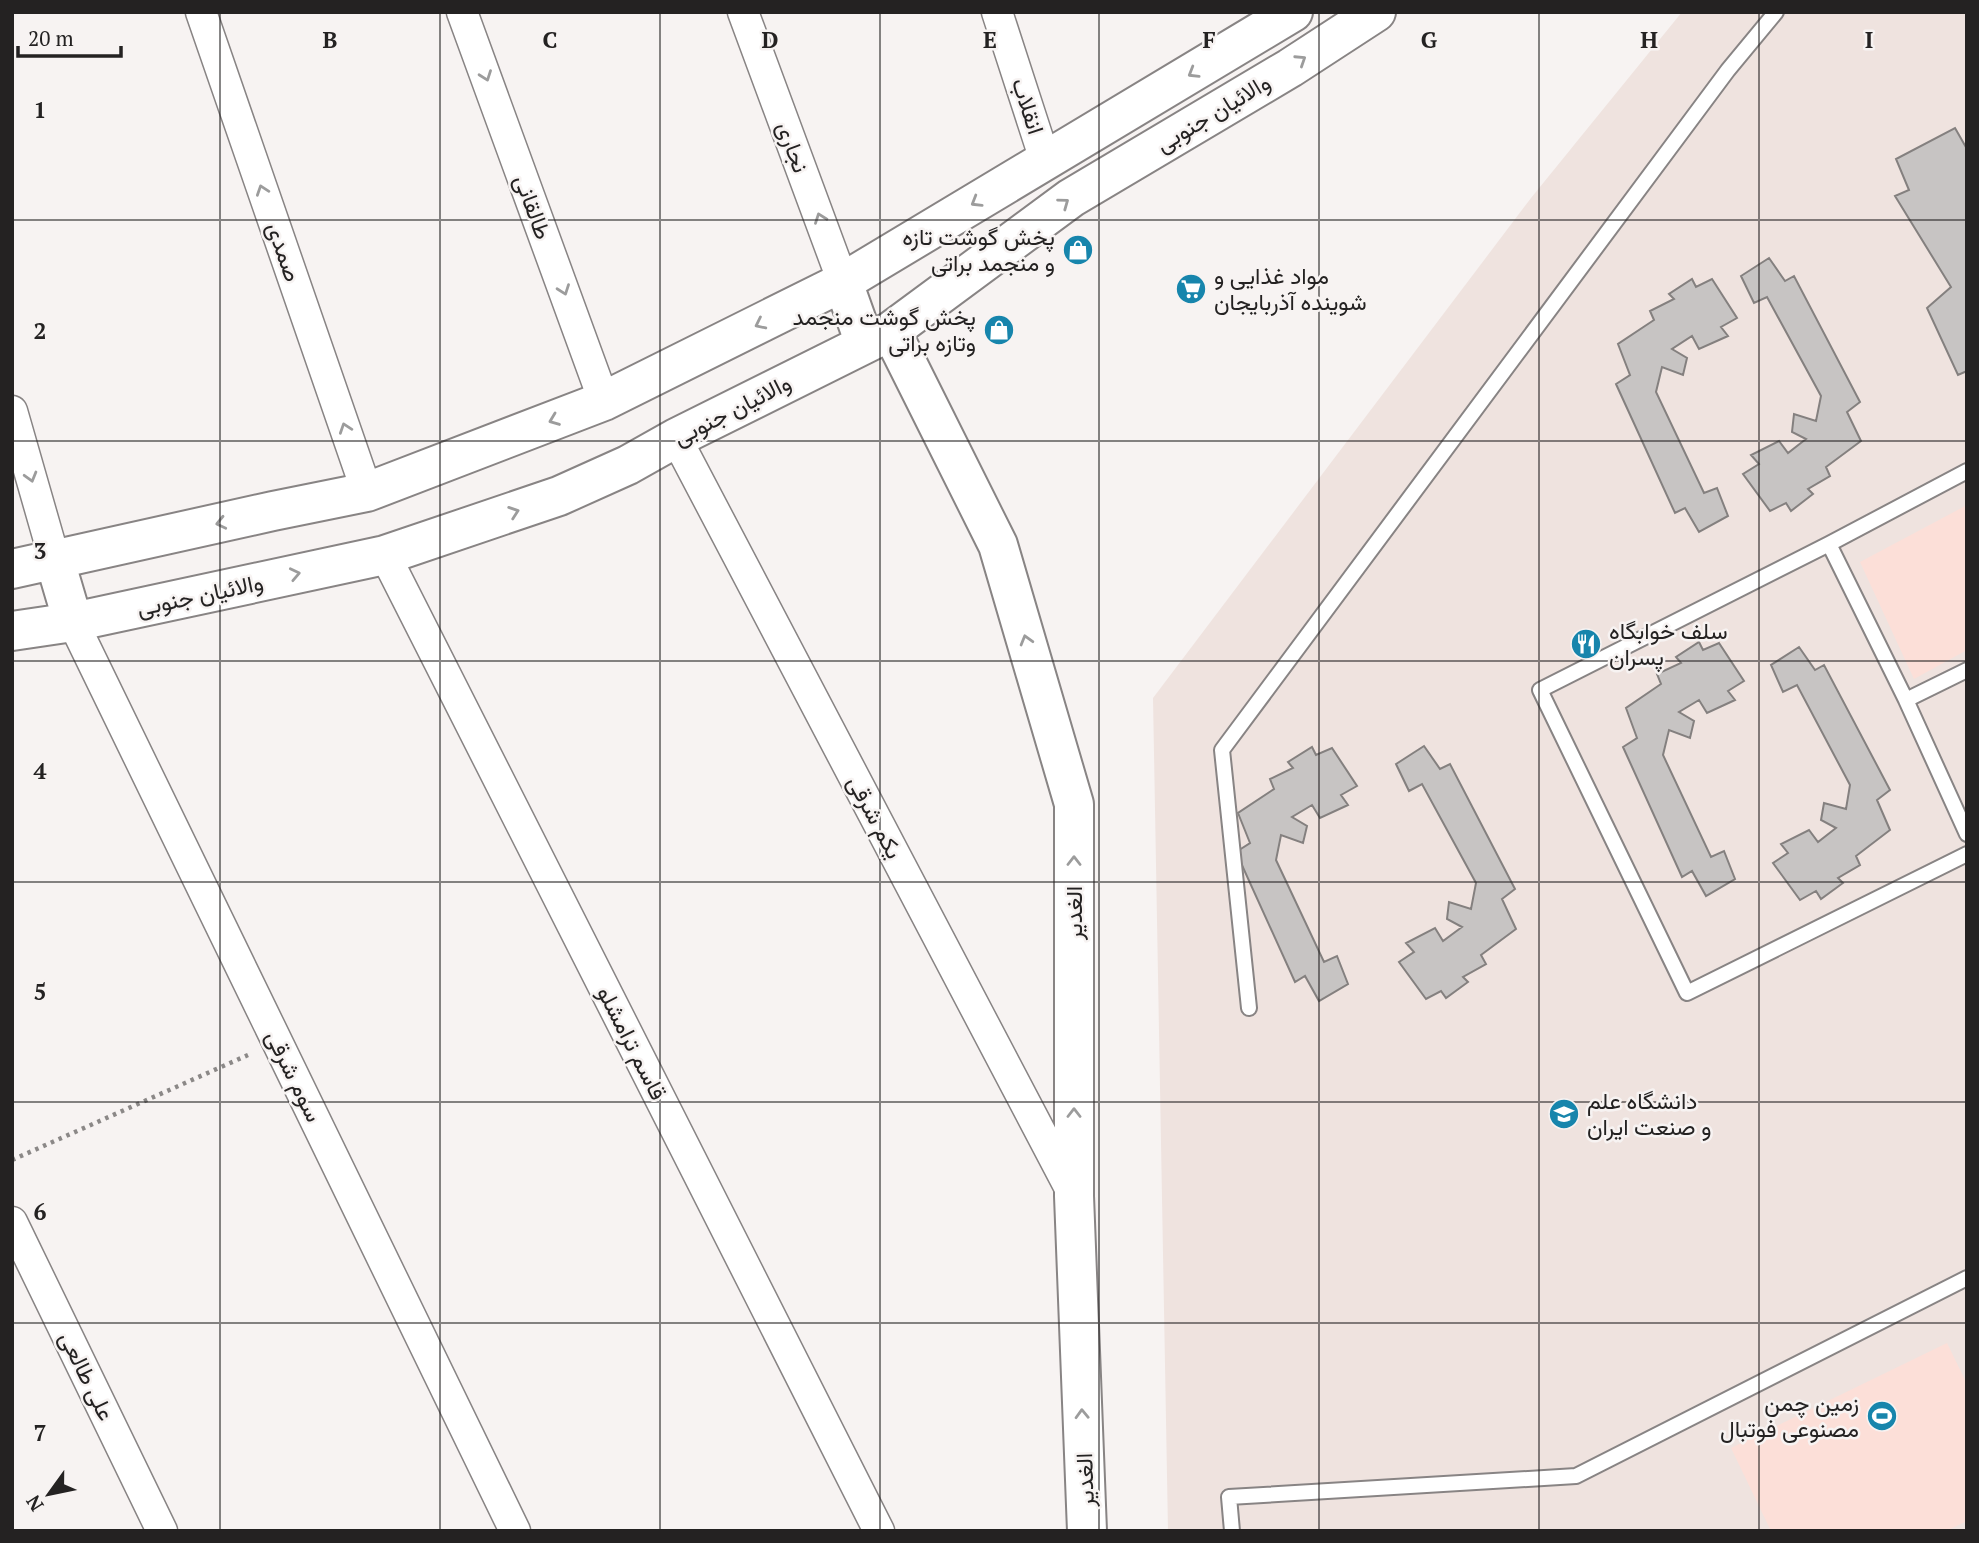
<svg xmlns="http://www.w3.org/2000/svg" width="1979" height="1543" viewBox="0 0 1979 1543" font-family="'PT Serif',Vazirmatn,serif">
  <rect width="100%" height="100%" fill="#f7f3f2"/>
  <path fill="#efe3df" d="M1682 12H1967V1531H1168L1153 698 1531 198Z"/>
  <path fill="#fcdfd8" d="M1967 505V650L1914 679 1860 562Z
    M1947 1343 1967 1384V1521L1946 1531H1771L1731 1448Z"/>
  <path fill="#c7c4c3" stroke="#84807f" stroke-width="2" d="M1955 128 1967 149V371L1958 375 1927 308 1951 287 1895 196 1909 190 1896 159Z
    M1769 258 1785 281 1794 276 1860 402 1847 412 1861 441 1826 467 1830 476 1808 489 1813 494 1791 511 1786 503 1770 511 1743 474 1759 464 1751 455 1779 441 1788 453 1806 439 1792 432 1794 414 1816 421 1821 396 1767 297 1754 303 1741 276Z
    M1692 279 1696 287 1712 279 1737 318 1721 327 1728 336 1699 349 1692 336 1672 349 1687 358 1683 375 1662 367 1656 392 1704 493 1717 488 1728 516 1699 532 1685 508 1675 513 1616 384 1630 375 1618 344 1654 320 1650 311 1674 299 1669 294Z
    M1699 642 1703 650 1719 643 1744 681 1728 691 1735 700 1707 713 1699 700 1679 712 1694 721 1690 738 1669 730 1663 755 1711 857 1724 851 1735 879 1706 896 1692 871 1682 877 1623 747 1637 738 1626 708 1661 684 1657 674 1681 663 1676 657Z
    M1799 647 1815 670 1824 665 1890 790 1877 800 1890 830 1856 856 1860 865 1838 878 1843 883 1821 899 1816 891 1800 900 1773 863 1788 853 1781 844 1809 830 1818 842 1836 828 1821 820 1824 803 1846 809 1850 785 1797 685 1783 692 1771 665Z
    M1424 746 1440 769 1450 764 1515 889 1502 899 1516 929 1481 955 1486 964 1463 977 1468 982 1446 998 1441 991 1426 999 1399 962 1414 952 1406 943 1435 928 1443 941 1462 927 1447 919 1449 902 1471 909 1476 883 1422 784 1409 791 1396 764Z
    M1312 747 1316 755 1332 748 1357 786 1341 795 1348 805 1320 818 1312 805 1292 817 1307 826 1303 843 1281 835 1276 860 1324 962 1337 956 1348 984 1319 1001 1305 976 1295 982 1236 852 1250 843 1238 813 1274 789 1270 779 1293 768 1288 762Z"/>
  <g fill="none" stroke-linecap="round" stroke-linejoin="round">
    <g stroke="#888484" stroke-width="18">
      <path id="service" d="M1967 471 1829 544 1540 690 1687 993 1967 854
        M1829 544 1906 700
        M1967 670 1906 700 1967 834
        M1249 1008 1222 750 1728 70 1776 12
        M1232 1531 1229 1497 1576 1476 1967 1278"/>
    </g>
    <g stroke="#888484" stroke-width="33">
      <path id="minor" d="M201 12 367 492
        M462 12 604 401
        M743 12 843 282
        M997 12 1045 160
        M12 411 55 561
        M676 438 1073 1194
        M385 555 879 1531
        M73 622 515 1531
        M12 1222 162 1531"/>
    </g>
    <g stroke="#888484" stroke-width="42">
      <path id="secondary" d="M843 282 865 344
        M891 331 998 545 1074 804V1196L1087 1531
        M55 561 73 622
        M12 569 273 511 367 492 604 401 843 282 1293 12
        M12 631 73 622 385 555 559 496 628 465 676 438 891 331 1071 198 1290 68 1376 12"/>
    </g>
    <path stroke="#8b8887" stroke-width="4.5" stroke-dasharray="3.5 5" stroke-linecap="butt" d="M12 1160 248 1055"/>
    <use href="#service" stroke="#fff" stroke-width="14"/>
    <use href="#minor" stroke="#fff" stroke-width="30"/>
    <use href="#secondary" stroke="#fff" stroke-width="38"/>
  </g>
  <defs><path id="oneway-chevron" d="M-2-3.5L2.5 0L-2 3.5" fill="none" stroke-width="1.6" stroke-linecap="round" stroke-linejoin="round" transform="scale(1.75)"/></defs>
  <g stroke="#9c9c9c">
    <use href="#oneway-chevron" transform="translate(1301 60) rotate(-33)"/>
    <use href="#oneway-chevron" transform="translate(1193 73) rotate(149)"/>
    <use href="#oneway-chevron" transform="translate(486 76) rotate(70)"/>
    <use href="#oneway-chevron" transform="translate(262 190) rotate(-109)"/>
    <use href="#oneway-chevron" transform="translate(976 202) rotate(149)"/>
    <use href="#oneway-chevron" transform="translate(1064 203) rotate(-36)"/>
    <use href="#oneway-chevron" transform="translate(820 218) rotate(-110)"/>
    <use href="#oneway-chevron" transform="translate(564 290) rotate(70)"/>
    <use href="#oneway-chevron" transform="translate(760 324) rotate(154)"/>
    <use href="#oneway-chevron" transform="translate(554 420) rotate(159)"/>
    <use href="#oneway-chevron" transform="translate(345 428) rotate(-109)"/>
    <use href="#oneway-chevron" transform="translate(31 477) rotate(74)"/>
    <use href="#oneway-chevron" transform="translate(514 512) rotate(-19)"/>
    <use href="#oneway-chevron" transform="translate(221 523) rotate(167)"/>
    <use href="#oneway-chevron" transform="translate(295 574) rotate(-12)"/>
    <use href="#oneway-chevron" transform="translate(1026 640) rotate(-106)"/>
    <use href="#oneway-chevron" transform="translate(1074 861) rotate(-90)"/>
    <use href="#oneway-chevron" transform="translate(1074 1113) rotate(-90)"/>
    <use href="#oneway-chevron" transform="translate(1082 1414) rotate(-92)"/>
  </g>
  <path fill="none" stroke="#242222" stroke-width="2" stroke-opacity="0.55" d="M220 12V1531M440 12V1531M660 12V1531M880 12V1531M1099 12V1531M1319 12V1531M1539 12V1531M1759 12V1531M12 220H1967M12 441H1967M12 661H1967M12 882H1967M12 1102H1967M12 1323H1967"/>
  <defs>
    <g id="shop-disc" transform="scale(1.575)"><circle r="9.5" fill="#1785ac" stroke="#f7f3f2"/><path d="M-5-2.5h2.3a2.7 3.5 0 0 1 5.4 0H5L5.5 6h-11ZM-1.5-2.5h3a1.5 2.3 0 0 0-3 0Z" fill="#fff"/></g>
    <g id="supermarket-disc" transform="scale(1.575)"><circle r="9.5" fill="#1785ac" stroke="#f7f3f2"/><path d="M-6-5.5h2.5l.6 2H6L4.5 2H-2.5L-4.4-4H-6ZM-1.5 3.2a1.3 1.3 0 1 0 .1 0ZM3 3.2a1.3 1.3 0 1 0 .1 0Z" fill="#fff"/></g>
    <g id="restaurant-disc" transform="scale(1.575)"><circle r="9.5" fill="#1785ac" stroke="#f7f3f2"/><path d="M-5-6h1v4h1v-4h1v4h1v-4h1v5L-1.5 .5V6h-2V.5L-5-1ZM5-6V6H3V1.5H1.5Q1.5-4 5-6Z" fill="#fff"/></g>
    <g id="university-disc" transform="scale(1.575)"><circle r="9.5" fill="#1785ac" stroke="#f7f3f2"/><path d="M0-5L7-2L0 1L-7-2ZM-4 1L0 2.5L4 1V4Q0 6-4 4Z" fill="#fff"/></g>
    <g id="stadium-disc" transform="scale(1.575)"><circle r="9.5" fill="#1785ac" stroke="#f7f3f2"/><path d="M0-5a6.5 5 0 1 0 0 10a6.5 5 0 1 0 0-10ZM-3.5-1.8h7v3.6h-7Z" fill="#fff"/></g>
  </defs>
  <g fill-rule="evenodd">
    <use href="#shop-disc" x="1078" y="250"/>
    <use href="#supermarket-disc" x="1191" y="289"/>
    <use href="#shop-disc" x="999" y="330"/>
    <use href="#restaurant-disc" x="1586" y="644"/>
    <use href="#university-disc" x="1564" y="1114"/>
    <use href="#stadium-disc" x="1882" y="1416"/>
  </g>
  <g text-anchor="middle" stroke-width="5" stroke-linejoin="round" paint-order="stroke">
    <g font-size="23" fill="#242222" stroke="#f7f3f2">
      <text transform="translate(1028 106) rotate(72)" y="8">انقلاب</text>
      <text transform="translate(1213 113) rotate(-31)" y="8">والائیان جنوبی</text>
      <text transform="translate(793 147) rotate(70)" y="8">نجاری</text>
      <text transform="translate(533 207) rotate(70)" y="8">طالقانی</text>
      <text transform="translate(284 252) rotate(71)" y="8">صمدی</text>
      <text transform="translate(732 410) rotate(-27)" y="8">والائیان جنوبی</text>
      <text transform="translate(200 595) rotate(-12)" y="8">والائیان جنوبی</text>
      <text transform="translate(875 817) rotate(62)" y="8">یکم شرقی</text>
      <text transform="translate(1074 913) rotate(-90)" y="8">الغدیر</text>
      <text transform="translate(632 1043) rotate(63)" y="8">قاسم ترامشلو</text>
      <text transform="translate(294 1076) rotate(64)" y="8">سوم شرقی</text>
      <text transform="translate(87 1376) rotate(64)" y="8">علی طالعی</text>
      <text transform="translate(1085 1480) rotate(-92)" y="8">الغدیر</text>
    </g>
    <g font-size="23" fill="#242222" stroke="#f7f3f2" text-anchor="end">
      <text x="1055" y="245">پخش گوشت تازه<tspan x="1055" dy="26">و منجمد براتی</tspan></text>
      <text x="1214" y="284" text-anchor="start">مواد غذایی و<tspan x="1214" dy="26">شوینده آذربایجان</tspan></text>
      <text x="976" y="325">پخش گوشت منجمد<tspan x="976" dy="26">وتازه براتی</tspan></text>
      <text x="1609" y="639" text-anchor="start">سلف خوابگاه<tspan x="1609" dy="26">پسران</tspan></text>
      <text x="1587" y="1109" text-anchor="start">دانشگاه علم<tspan x="1587" dy="26">و صنعت ایران</tspan></text>
      <text x="1859" y="1411">زمین چمن<tspan x="1859" dy="26">مصنوعی فوتبال</tspan></text>
    </g>
  </g>
  <g font-size="23" text-anchor="middle" font-weight="bold" fill="#242222" stroke="#f7f3f2" stroke-width="5" stroke-linejoin="round" paint-order="stroke">
    <text x="330" y="48">B</text>
    <text x="550" y="48">C</text>
    <text x="770" y="48">D</text>
    <text x="990" y="48">E</text>
    <text x="1209" y="48">F</text>
    <text x="1429" y="48">G</text>
    <text x="1649" y="48">H</text>
    <text x="1869" y="48">I</text>
    <text x="40" y="118">1</text>
    <text x="40" y="339">2</text>
    <text x="40" y="559">3</text>
    <text x="40" y="779">4</text>
    <text x="40" y="1000">5</text>
    <text x="40" y="1220">6</text>
    <text x="40" y="1441">7</text>
  </g>
  <rect width="1979" height="1543" fill="none" stroke="#242222" stroke-width="28"/>
  <g transform="translate(49 1494) rotate(237)" stroke="#f7f3f2" stroke-width="5" paint-order="stroke">
  <path d="M0-5L12 26L0 18L-12 26Z" fill="#242222"/>
  <text y="-10" font-size="19" font-weight="bold" text-anchor="middle" fill="#242222">N</text>
  </g>
  <path d="M18 46v10h103v-10" fill="none" stroke="#242222" stroke-width="3.5"/>
  <text x="28" y="46" font-size="21" fill="#242222" stroke="#f7f3f2" stroke-width="5" paint-order="stroke">20 m</text>
</svg>
